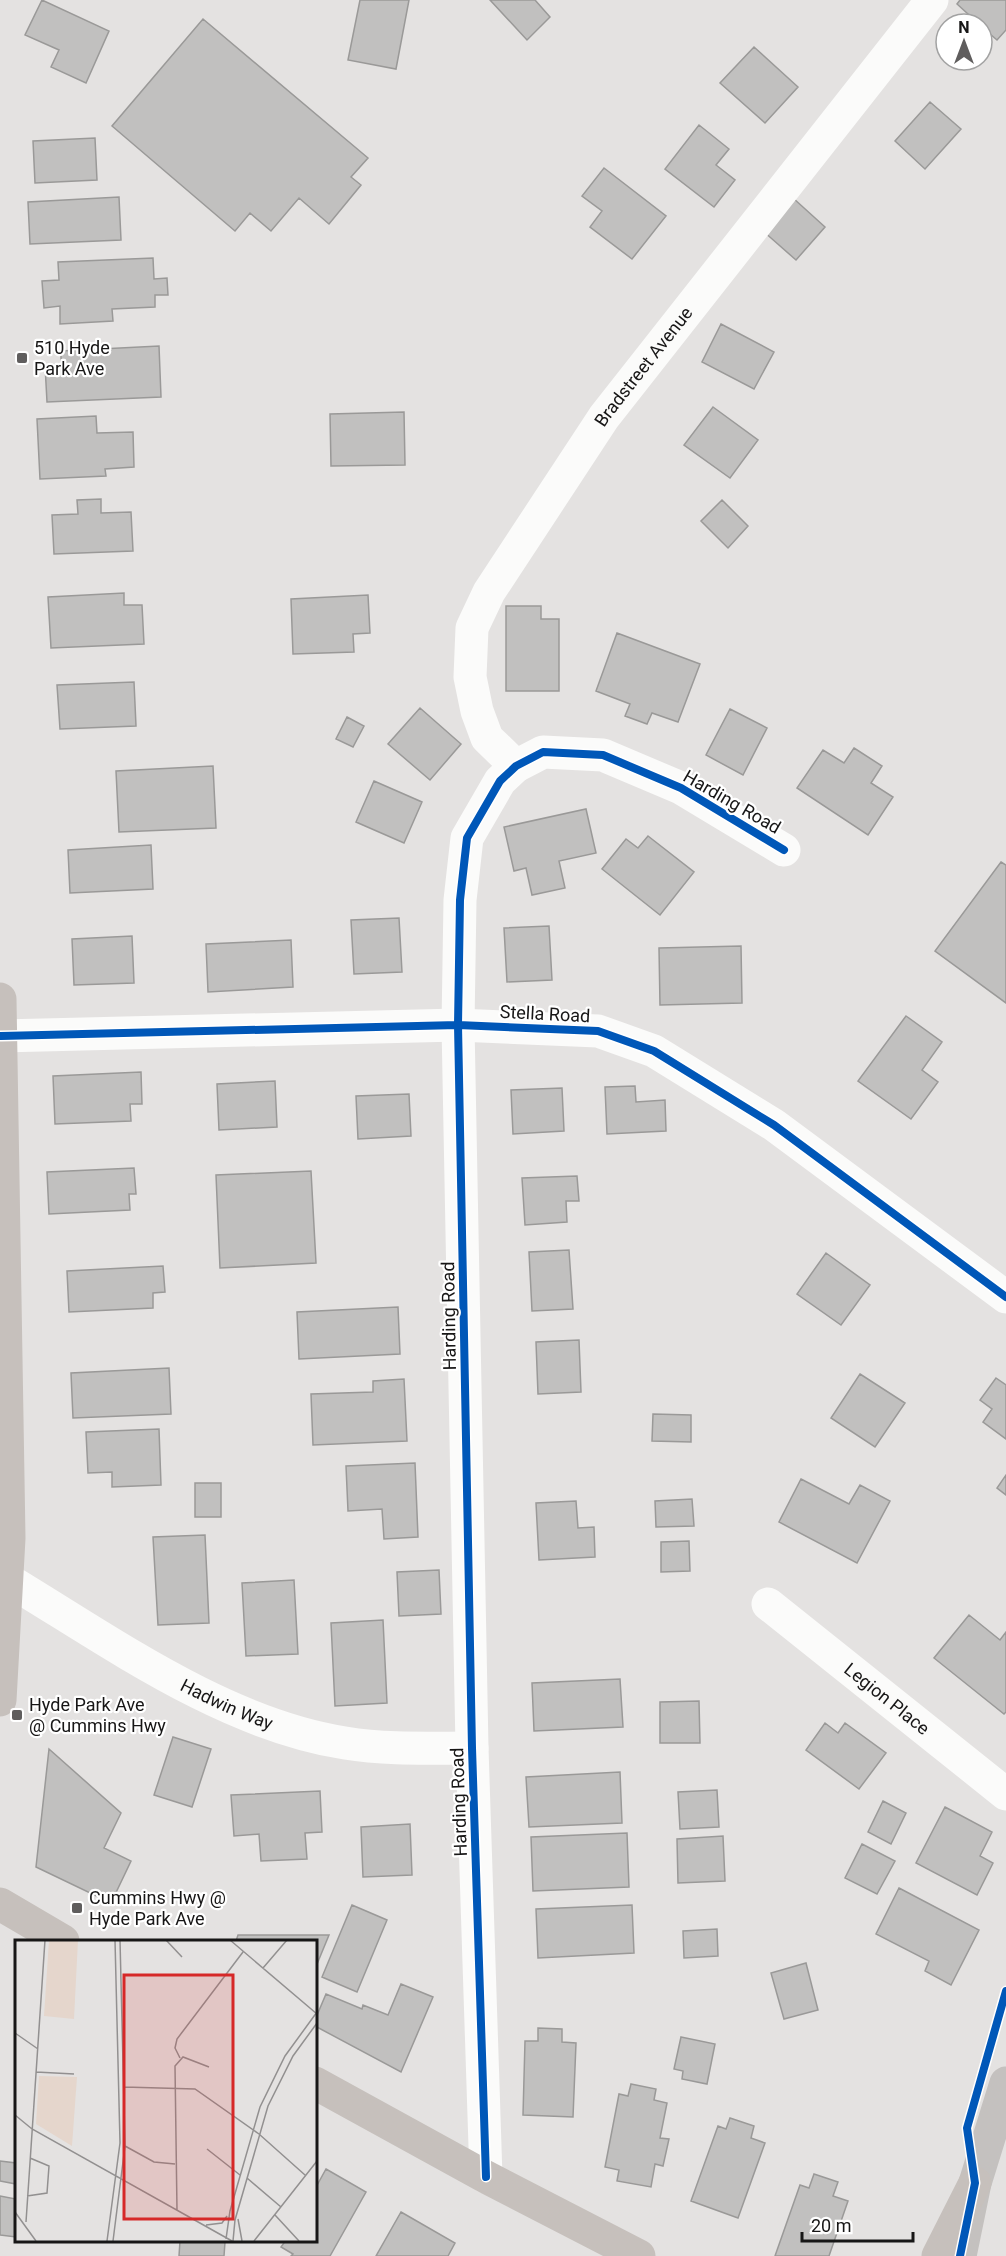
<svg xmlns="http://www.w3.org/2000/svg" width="1006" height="2256" viewBox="0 0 1006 2256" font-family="Roboto,sans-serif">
  <rect width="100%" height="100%" fill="#e4e2e1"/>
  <path fill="#c1c0bf" stroke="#9a9998" stroke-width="1.5" d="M42 0 109 31 86 83 51 67 59 50 25 35Z
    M360 0H409L396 69 348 60Z
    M490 0H535L550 17 527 40Z
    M960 0H1006V30L997 40 982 27V24H979L957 4Z
    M203 19 368 158 351 177 361 185 329 224 299 198 271 231 250 213 235 231 112 126Z
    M754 47 798 87 765 123 720 83Z
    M930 102 961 129 925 169 895 141Z
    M699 125 729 149 716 165 735 180 714 207 665 169Z
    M95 138 97 180 35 183 33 141Z
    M604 168 666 216 632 259 590 227 602 211 582 196Z
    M119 197 121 240 30 244 28 202Z
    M793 198 825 227 796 260 763 231Z
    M153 258 154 279 167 278 168 295H155V307L112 309 113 321 60 324V306L44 308 42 281 59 280 58 262Z
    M721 324 774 352 754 389 702 362Z
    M159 346 161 397 47 402 45 365 61 364V351Z
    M713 407 758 440 730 478 684 445Z
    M404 412 405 465 331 466 330 414Z
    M96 416 97 433 133 432 134 467 105 469 106 476 40 479 37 419Z
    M101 499V513L131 512 133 551 54 554 52 515 78 514 77 500Z
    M722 500 748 526 728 548 701 521Z
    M124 593V605H142L144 644 51 648 48 597Z
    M368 595 370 633 353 634 354 652 293 654 291 599Z
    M506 606H541V619H559V691H506Z
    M617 633 700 664 678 722 652 713 647 724 625 716 630 704 596 691Z
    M134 682 136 726 60 729 57 685Z
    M420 708 461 744 430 780 388 744Z
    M730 709 767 728 743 775 706 755Z
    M347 717 364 726 353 747 336 739Z
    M854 748 882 766 871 783 893 797 868 835 797 788 823 750 844 763Z
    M213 766 216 828 119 832 116 771Z
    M374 781 422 802 404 843 356 822Z
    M586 809 596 853 559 861 565 888 532 895 526 868 514 871 504 827Z
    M648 836 694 872 660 915 602 869 626 839 638 848Z
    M151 845 153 889 70 893 68 850Z
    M1001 862 1006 865V1003L935 951Z
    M399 918 402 972 354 974 351 920Z
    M549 926 552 980 507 982 504 928Z
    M132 936 134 983 74 985 72 939Z
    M291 940 293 987 208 992 206 944Z
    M741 946 742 1003 660 1005 659 948Z
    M906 1016 942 1042 922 1070 938 1082 911 1119 858 1081Z
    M141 1072 142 1104H130L131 1121 55 1124 53 1076Z
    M275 1081 277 1127 219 1130 217 1084Z
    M635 1086 636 1102 665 1100 666 1131 607 1134 605 1087Z
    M562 1088 564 1131 513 1134 511 1090Z
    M409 1094 411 1136 358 1139 356 1096Z
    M134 1168 136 1194H129L130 1210 49 1214 47 1172Z
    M311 1171 316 1263 220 1268 216 1175Z
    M577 1176 579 1201H566L567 1222 525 1225 522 1178Z
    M569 1250 573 1309 532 1311 529 1252Z
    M826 1253 870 1285 841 1325 797 1294Z
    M163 1266 165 1292 153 1293V1308L69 1312 67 1271Z
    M398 1307 400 1354 299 1359 297 1312Z
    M579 1340 581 1392 538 1394 536 1342Z
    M169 1368 171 1414 73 1418 71 1373Z
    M860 1374 905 1403 875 1447 831 1418Z
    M996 1378 1006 1385V1439L983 1422 992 1409 980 1400Z
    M404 1379 407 1441 313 1445 311 1394 373 1392V1381Z
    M653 1414 691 1415V1442L652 1441Z
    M159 1429 161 1485 112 1487V1472L88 1473 86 1432Z
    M415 1463 418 1537 384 1539 382 1509 348 1511 346 1466Z
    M1006 1475V1495L997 1488Z
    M801 1479 849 1504 860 1485 890 1501 857 1563 779 1522Z
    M195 1483H221V1517H195Z
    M692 1499 694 1526 656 1527 655 1501Z
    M576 1501 578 1528 594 1527 595 1557 539 1560 536 1503Z
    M205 1535 209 1623 158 1625 153 1537Z
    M689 1541 690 1571 661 1572V1542Z
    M439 1570 441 1614 399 1616 397 1572Z
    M294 1580 298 1654 246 1656 242 1583Z
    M969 1615 1000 1640 1006 1632V1712L1004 1714 934 1658Z
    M383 1620 387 1703 335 1706 331 1623Z
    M620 1679 623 1727 534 1731 532 1683Z
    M699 1701 700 1743H660V1702Z
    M825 1723 838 1733 845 1723 886 1753 859 1789 806 1750Z
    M173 1737 211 1749 192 1807 154 1795Z
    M49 1749 121 1813 104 1848 131 1861 111 1903 36 1867Z
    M620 1772 622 1823 529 1827 526 1777Z
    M717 1790 719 1827 680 1829 678 1792Z
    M320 1791 322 1832 305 1833 307 1859 261 1861 259 1834 234 1836 231 1795Z
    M883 1801 906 1813 891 1844 868 1832Z
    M945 1807 992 1832 980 1856 993 1863 977 1895 916 1863Z
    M410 1824 412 1875 363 1877 361 1827Z
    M627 1833 629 1887 533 1891 531 1837Z
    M723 1836 725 1881 678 1883 677 1839Z
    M862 1844 895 1861 877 1894 845 1878Z
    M899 1888 979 1930 951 1985 925 1971 929 1961 876 1934Z
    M352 1905 387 1920 357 1992 322 1977Z
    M632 1905 634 1953 538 1958 536 1909Z
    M717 1929 718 1956 684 1958 683 1931Z
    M238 1935H329L315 1969V1941H236Z
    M806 1963 818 2010 784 2019 771 1973Z
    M401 1984 433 1997 401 2072 315 2026V2020L326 1994 362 2009 363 2005 388 2015Z
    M538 2028 562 2029V2042L576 2043 573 2117 523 2115 525 2041H538Z
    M681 2037 715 2044 707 2084 682 2079 683 2071 674 2069Z
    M631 2084 656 2089 654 2100 667 2103 660 2138 669 2139 663 2166 655 2164 651 2187 617 2181 619 2170 605 2167 619 2094 628 2096Z
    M730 2118 754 2126 751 2138 765 2143 738 2218 691 2201 718 2126 726 2129Z
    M0 2161 16 2163V2184L0 2181Z
    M326 2169 366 2192 330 2256H291L293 2254 281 2247 286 2240H315V2189Z
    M814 2174 838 2182 833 2196 848 2201 829 2256H775L800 2185 809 2188Z
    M0 2196 16 2199V2237L0 2235Z
    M401 2212 455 2243 448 2256H376Z
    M180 2241 225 2242 224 2256H179Z"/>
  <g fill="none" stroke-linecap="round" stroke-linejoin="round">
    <g stroke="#fbfbfa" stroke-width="33">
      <path id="s1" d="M516 766 487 738 477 711 470 677 472 628 489 592 604 417 932 0"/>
      <path d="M1 1036 458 1025 598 1031 654 1051 774 1125 1006 1297"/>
      <path id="s2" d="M8 1580C111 1642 224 1724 345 1743 387 1750 429 1748 472 1748"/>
      <path id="s3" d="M768 1604 1006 1794"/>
      <path d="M486 2177 472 1748 458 1025 460 900 467 838 500 781 516 766 543 752 603 755 681 788 784 850"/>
    </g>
    <path stroke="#c4c1bf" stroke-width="33" d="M960 2256 975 2183 1006 2083"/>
    <path stroke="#c6c0bc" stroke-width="33" d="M0 999 9 1538 0 1700
      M0 1904 63 1941
      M315 2083 486 2177 639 2256
      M938 2256 975 2183"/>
    <g stroke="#fff" stroke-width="11">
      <path id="cycleway" d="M1 1036 458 1025 598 1031 654 1051 774 1125 1006 1297
        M486 2177 472 1748 458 1025 460 900 467 838 500 781 516 766 543 752 603 755 681 788 784 850
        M960 2256 975 2183 967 2128 1006 1991"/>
    </g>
    <use href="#cycleway" stroke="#0057b8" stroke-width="8"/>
  </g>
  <g fill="#5f5d5d" stroke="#fff" stroke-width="2">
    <rect x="16" y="352" width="12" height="12" rx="3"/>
    <rect x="11" y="1709" width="12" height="12" rx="3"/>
    <rect x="71" y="1902" width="12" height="12" rx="3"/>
  </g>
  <g text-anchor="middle" stroke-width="4.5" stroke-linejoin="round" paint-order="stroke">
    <g font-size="18" fill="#171616" stroke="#fff" text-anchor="start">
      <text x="34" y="354">510 Hyde<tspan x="34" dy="21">Park Ave</tspan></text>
      <text x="29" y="1711">Hyde Park Ave<tspan x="29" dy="21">@ Cummins Hwy</tspan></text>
      <text x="89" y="1904">Cummins Hwy @<tspan x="89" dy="21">Hyde Park Ave</tspan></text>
    </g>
    <g font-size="18" fill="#171616" stroke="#fff">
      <text dy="6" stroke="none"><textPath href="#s1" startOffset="466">Bradstreet Avenue</textPath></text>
      <text transform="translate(732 802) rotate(30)" y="6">Harding Road</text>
      <text transform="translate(545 1014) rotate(3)" y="6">Stella Road</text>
      <text transform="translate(449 1316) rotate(-91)" y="6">Harding Road</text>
      <text dy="6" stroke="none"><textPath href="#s3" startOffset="152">Legion Place</textPath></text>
      <text dy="6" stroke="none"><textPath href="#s2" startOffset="252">Hadwin Way</textPath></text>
      <text transform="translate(459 1802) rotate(-92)" y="6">Harding Road</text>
    </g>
  </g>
  <g transform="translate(15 1940)">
    <rect width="302" height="302" fill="#e4e2e1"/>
    <path d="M34 0H63L59 79 29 76ZM24 136 62 137 57 206 21 184Z" fill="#e5d6cc"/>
    <path fill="none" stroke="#929090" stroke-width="1.5" d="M151 0 167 17M215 0 302 74M248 28 272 0M0 93 23 109M165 118 160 108 162 99 228 12M21 132 59 134M109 147 180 149 244 194 290 235M0 175 17 189 217 301M110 206 139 222 160 224M192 209 225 235M232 238 266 267M12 256 32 253 34 226 15 218M162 270 160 126 168 117 194 127M0 272 21 301M260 275 284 301M223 279 227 301M11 282 30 0M191 285 207 283 212 276M211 299 215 271 245 167 270 116 302 72M92 301 105 203 100 0M98 301 110 206 105 0M218 301 220 280 253 166 278 116 302 83M239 301 302 221"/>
    <path fill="#d62828" fill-opacity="0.15" stroke="#d62828" stroke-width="3" d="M109 35H218V279H109Z"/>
    <rect width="302" height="302" fill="none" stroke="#171616" stroke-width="3"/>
  </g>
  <g transform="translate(964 42)"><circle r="28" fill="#ffffff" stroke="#a2a2a2" stroke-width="1.5"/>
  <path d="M0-4.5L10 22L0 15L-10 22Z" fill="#5f5d5d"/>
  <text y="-9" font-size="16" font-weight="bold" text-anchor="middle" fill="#171616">N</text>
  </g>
  <path d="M802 2232v9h111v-9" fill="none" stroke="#171616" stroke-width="3"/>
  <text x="811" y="2232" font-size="18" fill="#171616" stroke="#ffffff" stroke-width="4.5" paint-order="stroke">20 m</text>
</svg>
